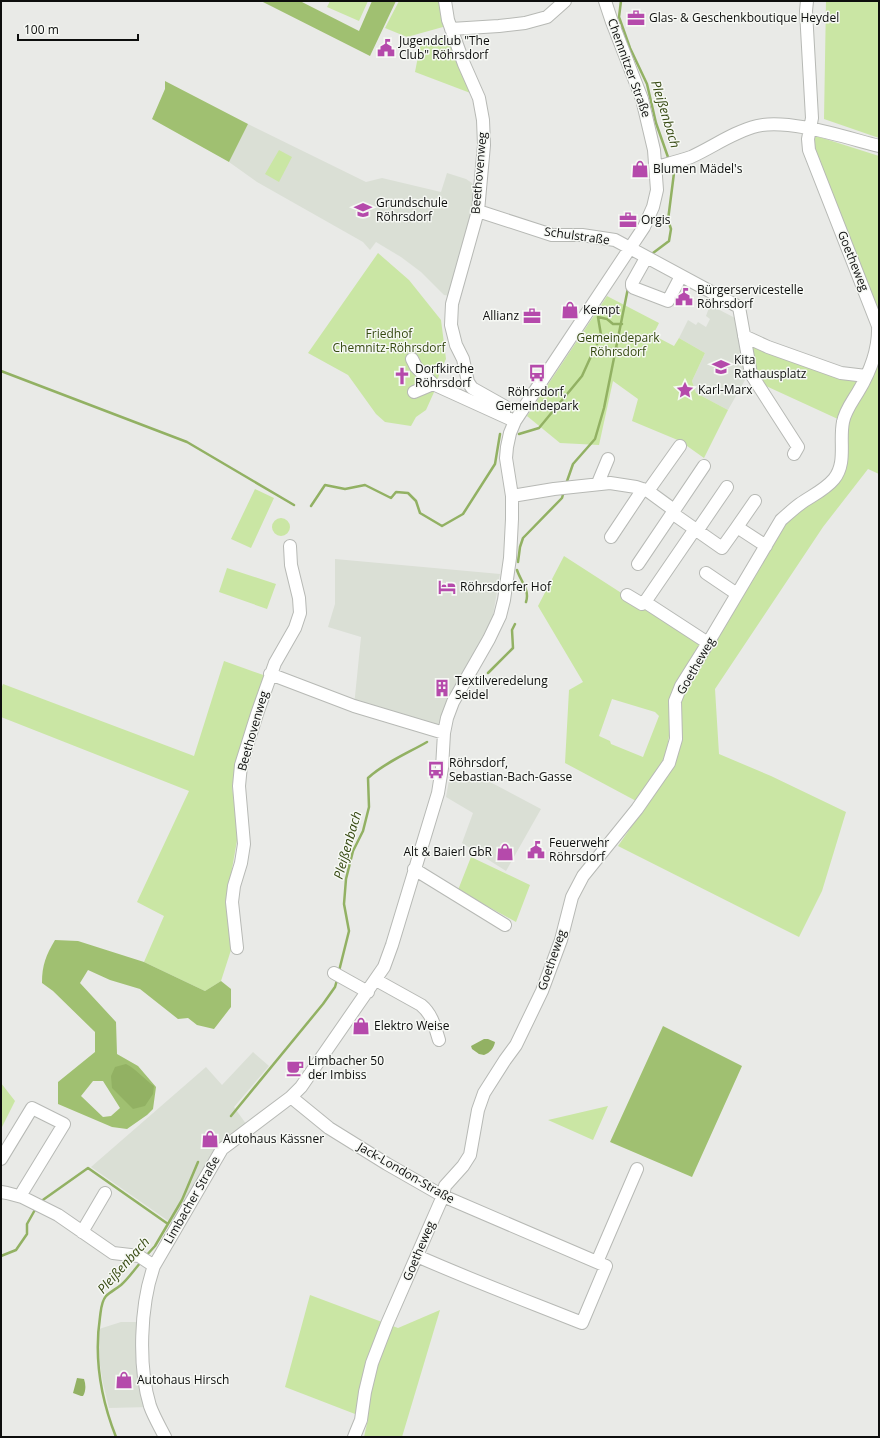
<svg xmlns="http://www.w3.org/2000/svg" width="880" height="1438" viewBox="0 0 880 1438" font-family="'Open Sans',sans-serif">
  <rect width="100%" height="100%" fill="#e9eae7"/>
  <path fill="#dadfd5" d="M248 124 366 182 382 178 441 192 447 173 466 179 472 183 475 189 474 209 450 296 444 295 421 272 401 257 376 242 370 250 363 242 257 182 229 162Z
    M710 305 737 319 745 380 728 410 696 393 692 381 705 353 679 338 688 320 696 325 698 322 706 327 710 319 706 316Z
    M335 559 500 574 489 639 444 733 354 706 361 637 328 627 335 604Z
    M450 775 490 782 541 809 506 871 462 843 473 813 446 797Z
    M253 1052 269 1066 234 1107 249 1128 222 1149 177 1227 91 1167 206 1067 222 1085Z
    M121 1322H137L143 1325 150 1407 109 1408 103 1383 98 1354 99 1329Z"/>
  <path fill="#cae6a4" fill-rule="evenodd" d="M330 1H368L359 21 327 7Z
    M399 1H442L443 27 407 37 385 28Z
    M826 1H879V138L824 119Z
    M443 36 450 38 473 94 415 72 421 41Z
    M813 135 879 156V320L812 147Z
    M279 150 292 157 279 182 265 174Z
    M378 253 409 280 441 320 446 359 440 371 435 390 426 410 416 417 411 426 385 422 376 414 348 375 308 353Z
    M607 296 659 323 653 335 674 346 679 338 705 353 692 381 696 393 728 410 704 458 680 441 632 421 638 399 613 381 599 445 560 443 527 416Z
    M748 341 860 380 840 420 766 386 754 374Z
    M879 349V474L868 469 823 527 715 689 719 754 771 776 846 812 822 891 799 937 618 846 670 771 681 701 704 658 790 516 834 485 848 417Z
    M255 489 274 498 251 548 231 539Z
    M272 527a9 9 0 1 1 18 0a9 9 0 1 1-18 0Z
    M564 556 702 645 671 710 669 736 665 761 638 802 565 763 569 690 583 682 538 606ZM612 699 655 712 659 716 643 757 611 744 610 741 599 736Z
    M227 568 276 584 267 609 219 592Z
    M224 661 269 677 248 727 232 786 238 835 227 897 231 950 221 981 205 991 144 962 164 916 137 902 189 791 1 717V689L3 684 194 756Z
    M471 857 530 885 516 922 458 890Z
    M1 1083 15 1101 1 1129Z
    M608 1106 593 1140 548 1120Z
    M310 1295 398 1328 440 1310 402 1437H364L368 1419 285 1387Z"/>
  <path fill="#a0c071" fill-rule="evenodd" d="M261 1H300L359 31 372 1H396L370 56Z
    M165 81 248 124 229 162 152 119 165 89Z
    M55 940 78 941 144 962 205 991 221 981 231 989V1007L214 1029 197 1025 188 1018 178 1019 140 989 110 980 88 970 80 983 116 1022 117 1054 138 1066 156 1087 153 1109 147 1115 127 1129 112 1127 58 1104V1082L95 1052V1032L53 991 42 983C42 965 46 955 55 940ZM93 1081H103L120 1108 111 1116 103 1117 81 1096Z
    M663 1026 742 1066 692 1177 610 1142Z"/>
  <path fill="#92b163" d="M484 1039H488L495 1042C494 1048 490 1053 484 1055L479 1054 472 1049 471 1046Z
    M126 1064C136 1069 144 1079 154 1086L153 1094 145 1106 133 1109 112 1088 111 1076 115 1067Z
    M77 1378 84 1379C86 1385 86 1391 83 1396H81L73 1393Z"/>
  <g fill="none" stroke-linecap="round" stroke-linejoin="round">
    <path stroke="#92b163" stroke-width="2.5" d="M621 1 619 17 630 48 647 84 656 123 669 160
      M653 253 669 241 671 229 668 220 674 173 672 167
      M597 344 601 335 598 317 607 319 613 324H622
      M1 371 187 442 294 505
      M519 434 539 428 582 376 592 354
      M566 484 573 464 595 439 604 408 628 288
      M311 506 325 485 345 489 365 485 391 498 396 492 408 493 416 501 420 513 442 526 463 514 495 464 500 434
      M518 562 520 547 523 538 562 498 564 491
      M517 570C521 582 530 590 526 602
      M488 673 513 648 512 630 515 624
      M339 971 349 931 344 904 346 879 353 851 363 831 369 807 368 778C384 763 408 753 427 742
      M231 1116 323 1004 335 987 337 980
      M40 1202 88 1168 168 1224
      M1 1256 16 1250 27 1234V1224L36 1208
      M145 1257 155 1246 182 1200 198 1162
      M116 1437C101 1399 94 1357 100 1317 101 1310 101 1302 106 1296 110 1292 116 1289 121 1285 128 1279 134 1270 141 1262"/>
    <g stroke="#b7b9b5" stroke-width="14">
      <path id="minor" d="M445 1 448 20 464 64 479 98 483 120 484 145 478 211 452 304 451 325 456 345 463 359 468 382 472 388 504 406V415
        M451 29 499 26 525 23 547 17 565 1
        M656 167C667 164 680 161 691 157 713 147 733 132 757 126 788 118 847 138 879 146
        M478 211 552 235H582L615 240 739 307 751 374 798 447 794 454
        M646 258 632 283V286L634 288 668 301 681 276
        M744 336 768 347 841 373 866 376
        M412 359 416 367 433 384 510 419
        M414 392 433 384
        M598 483 608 459
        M648 491 680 446
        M512 496 554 489 610 483 636 487 648 491 674 510
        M672 513 722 548 737 527 766 546
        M737 527 755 501
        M697 531 727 487
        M611 537 643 489
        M638 564 704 466
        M706 573 737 594
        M627 595 642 604 645 602 708 643
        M645 602 695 529
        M270 674 354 706 444 733
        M414 869 505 925
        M237 948 232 902 234 886 241 863 244 844 239 786 241 765 257 714 275 663 295 628 300 613 299 598 291 565 290 546
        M334 973 368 992
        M376 980 421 1005C432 1014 435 1027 439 1040
        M291 1097 329 1128 387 1164 443 1196 606 1266 582 1323C527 1301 471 1280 417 1256
        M1 1159 32 1108 64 1124 23 1191 22 1197 58 1215 113 1253 139 1256 154 1266
        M1 1192 7 1193 22 1197
        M82 1232 105 1193
        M597 1262 637 1169
        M165 1437C160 1427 154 1417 150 1406 138 1367 140 1305 154 1266L222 1149 291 1097 301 1087 384 967 392 945 438 793 442 768 444 733 447 718 453 702 489 639 500 616 504 600 510 558 512 519V496L506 458 507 447 510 433 515 421 644 227 653 207 657 190 654 150 642 99 612 22 605 1
        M354 1437 361 1420 365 1392 372 1363 387 1324 443 1196 445 1186 463 1166 470 1155 478 1110 484 1093 505 1060 516 1045 542 991 561 940 572 897 583 876 637 809 669 763 676 739 675 701 681 686 708 643 781 520C787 515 793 509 800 504 811 496 825 490 834 479 847 463 839 441 843 422 845 411 852 402 858 392 870 372 879 350 878 326L809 150 808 139 812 118 806 11 807 1"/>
    </g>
    <use href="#minor" stroke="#fff" stroke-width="12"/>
  </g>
  <defs>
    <g id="office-bare" transform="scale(1.38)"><path d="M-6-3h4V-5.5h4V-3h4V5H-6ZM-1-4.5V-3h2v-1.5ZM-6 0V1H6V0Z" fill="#b54aab" stroke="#f6f8f4" stroke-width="2.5" paint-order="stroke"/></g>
    <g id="civic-bare" transform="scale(1.38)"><path d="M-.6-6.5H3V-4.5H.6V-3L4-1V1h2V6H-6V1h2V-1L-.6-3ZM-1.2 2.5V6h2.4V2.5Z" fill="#b54aab" stroke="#f6f8f4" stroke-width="2.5" paint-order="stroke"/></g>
    <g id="shop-bare" transform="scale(1.38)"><path d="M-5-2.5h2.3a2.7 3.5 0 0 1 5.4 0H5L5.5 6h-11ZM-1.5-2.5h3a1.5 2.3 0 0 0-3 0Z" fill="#b54aab" stroke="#f6f8f4" stroke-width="2.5" paint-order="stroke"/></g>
    <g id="school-bare" transform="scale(1.38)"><path d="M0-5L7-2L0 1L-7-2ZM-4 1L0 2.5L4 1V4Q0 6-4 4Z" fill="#b54aab" stroke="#f6f8f4" stroke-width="2.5" paint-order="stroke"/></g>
    <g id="bus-bare" transform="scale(1.38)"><path d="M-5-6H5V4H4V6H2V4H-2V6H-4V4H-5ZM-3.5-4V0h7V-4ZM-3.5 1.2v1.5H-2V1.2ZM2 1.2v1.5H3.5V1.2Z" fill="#b54aab" stroke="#f6f8f4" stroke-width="2.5" paint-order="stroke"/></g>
    <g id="church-bare" transform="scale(1.38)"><path d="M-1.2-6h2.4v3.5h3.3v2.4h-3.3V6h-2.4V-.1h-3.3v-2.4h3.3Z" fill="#b54aab" stroke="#f6f8f4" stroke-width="2.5" paint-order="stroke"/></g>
    <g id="sight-bare" transform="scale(1.38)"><path d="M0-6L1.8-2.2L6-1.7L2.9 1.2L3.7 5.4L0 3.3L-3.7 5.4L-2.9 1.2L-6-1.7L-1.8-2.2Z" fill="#b54aab" stroke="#f6f8f4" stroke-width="2.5" paint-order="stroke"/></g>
    <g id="hotel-bare" transform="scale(1.38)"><path d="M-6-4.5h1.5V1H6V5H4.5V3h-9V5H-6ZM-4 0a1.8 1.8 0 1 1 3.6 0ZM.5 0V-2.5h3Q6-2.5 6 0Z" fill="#b54aab" stroke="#f6f8f4" stroke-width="2.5" paint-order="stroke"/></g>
    <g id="building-bare" transform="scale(1.38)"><path d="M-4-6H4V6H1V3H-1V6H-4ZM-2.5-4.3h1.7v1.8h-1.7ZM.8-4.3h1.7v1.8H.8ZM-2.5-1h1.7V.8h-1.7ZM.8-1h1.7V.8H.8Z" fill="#b54aab" stroke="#f6f8f4" stroke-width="2.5" paint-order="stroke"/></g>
    <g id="cafe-bare" transform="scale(1.38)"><path d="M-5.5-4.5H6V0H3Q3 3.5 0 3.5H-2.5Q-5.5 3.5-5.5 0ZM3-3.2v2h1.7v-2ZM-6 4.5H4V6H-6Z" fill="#b54aab" stroke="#f6f8f4" stroke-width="2.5" paint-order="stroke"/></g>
  </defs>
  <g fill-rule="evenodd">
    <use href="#office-bare" x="636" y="18"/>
    <use href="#civic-bare" x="386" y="48"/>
    <use href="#shop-bare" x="640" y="169"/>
    <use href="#school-bare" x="363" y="210"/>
    <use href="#office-bare" x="628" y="220"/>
    <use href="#civic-bare" x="684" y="297"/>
    <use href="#shop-bare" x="570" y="310"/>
    <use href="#office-bare" x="532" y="316"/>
    <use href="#school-bare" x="721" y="367"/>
    <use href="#bus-bare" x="537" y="373"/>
    <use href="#church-bare" x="402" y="376"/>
    <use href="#sight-bare" x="685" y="390"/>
    <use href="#hotel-bare" x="447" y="587"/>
    <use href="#building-bare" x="442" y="688"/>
    <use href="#bus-bare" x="436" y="770"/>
    <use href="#civic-bare" x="536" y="850"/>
    <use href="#shop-bare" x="505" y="852"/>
    <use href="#shop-bare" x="361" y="1026"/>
    <use href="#cafe-bare" x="295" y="1068"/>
    <use href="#shop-bare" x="210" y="1139"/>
    <use href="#shop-bare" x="124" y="1380"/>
  </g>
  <g text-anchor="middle" stroke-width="3" stroke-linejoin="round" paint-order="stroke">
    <g font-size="12" fill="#0d0e0d" stroke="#f6f8f4" text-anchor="start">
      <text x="649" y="22">Glas- &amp; Geschenkboutique Heydel</text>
      <text x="399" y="45">Jugendclub "The<tspan x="399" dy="14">Club" Röhrsdorf</tspan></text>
      <text x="653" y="173">Blumen Mädel's</text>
      <text x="376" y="207">Grundschule<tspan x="376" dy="14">Röhrsdorf</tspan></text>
      <text x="641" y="224">Orgis</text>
      <text x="697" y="294">Bürgerservicestelle<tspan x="697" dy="14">Röhrsdorf</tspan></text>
      <text x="583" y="314">Kempt</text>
      <text x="519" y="320" text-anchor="end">Allianz</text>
      <text x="734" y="364">Kita<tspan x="734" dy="14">Rathausplatz</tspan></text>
      <text x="415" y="373">Dorfkirche<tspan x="415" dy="14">Röhrsdorf</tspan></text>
      <text x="698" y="394">Karl-Marx</text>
      <text x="537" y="396" text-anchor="middle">Röhrsdorf,<tspan x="537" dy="14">Gemeindepark</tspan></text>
      <text x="460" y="591">Röhrsdorfer Hof</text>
      <text x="455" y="685">Textilveredelung<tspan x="455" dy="14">Seidel</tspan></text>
      <text x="449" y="767">Röhrsdorf,<tspan x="449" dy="14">Sebastian-Bach-Gasse</tspan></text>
      <text x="549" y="847">Feuerwehr<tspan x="549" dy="14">Röhrsdorf</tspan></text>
      <text x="492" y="856" text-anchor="end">Alt &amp; Baierl GbR</text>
      <text x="374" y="1030">Elektro Weise</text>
      <text x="308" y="1065">Limbacher 50<tspan x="308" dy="14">der Imbiss</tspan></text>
      <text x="223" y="1143">Autohaus Kässner</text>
      <text x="137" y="1384">Autohaus Hirsch</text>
    </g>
    <g font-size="12" fill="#0d0e0d" stroke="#f6f8f4">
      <text transform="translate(629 68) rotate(70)" y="4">Chemnitzer Straße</text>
      <text transform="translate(479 173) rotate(-85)" y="4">Beethovenweg</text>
      <text transform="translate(577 236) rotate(8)" y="4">Schulstraße</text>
      <text transform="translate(853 261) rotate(68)" y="4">Goetheweg</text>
      <text transform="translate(696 666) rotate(-60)" y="4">Goetheweg</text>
      <text transform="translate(253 731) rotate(-74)" y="4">Beethovenweg</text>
      <text transform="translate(552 960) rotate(-71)" y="4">Goetheweg</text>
      <text transform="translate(406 1173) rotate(30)" y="4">Jack-London-Straße</text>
      <text transform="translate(192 1200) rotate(-60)" y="4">Limbacher Straße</text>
      <text transform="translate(419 1251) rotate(-67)" y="4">Goetheweg</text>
    </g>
    <g font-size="12" fill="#354910" stroke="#f6f8f4">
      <text x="389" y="338">Friedhof<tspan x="389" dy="14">Chemnitz-Röhrsdorf</tspan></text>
      <text x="618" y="342">Gemeindepark<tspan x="618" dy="14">Röhrsdorf</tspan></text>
    </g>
    <g font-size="13" font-style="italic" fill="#364911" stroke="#f6f8f4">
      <text transform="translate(666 114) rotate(73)" y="5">Pleißenbach</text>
      <text transform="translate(347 845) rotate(-74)" y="5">Pleißenbach</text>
      <text transform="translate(123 1265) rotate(-48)" y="5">Pleißenbach</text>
    </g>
  </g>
  <rect width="880" height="1438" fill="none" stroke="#0d0e0d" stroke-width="4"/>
  <path d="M18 34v6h120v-6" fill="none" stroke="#0d0e0d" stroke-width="2"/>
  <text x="24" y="34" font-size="12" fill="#0d0e0d" stroke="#f6f8f4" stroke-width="3" paint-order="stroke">100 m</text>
</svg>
